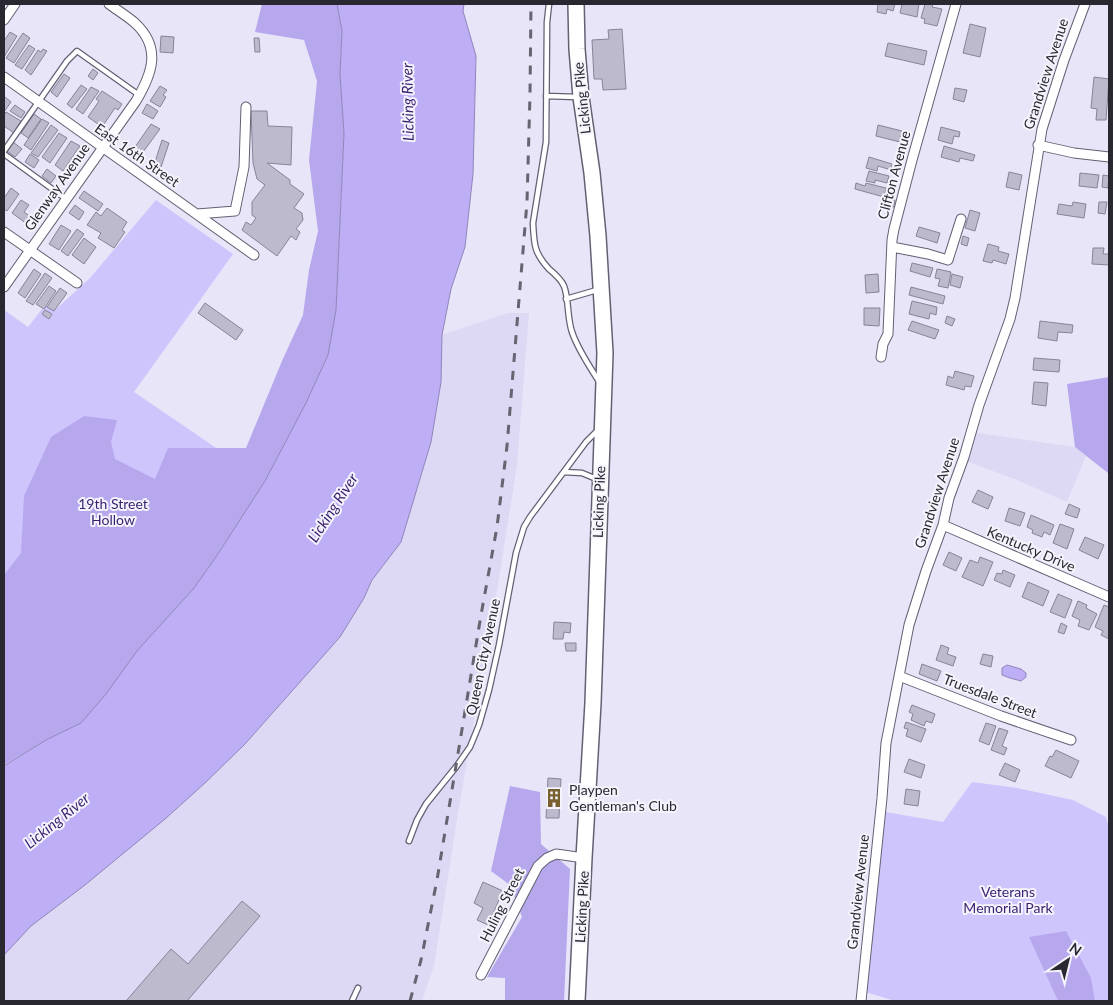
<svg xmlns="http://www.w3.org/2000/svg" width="1113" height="1005" viewBox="0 0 1113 1005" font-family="Lato,sans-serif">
  <rect width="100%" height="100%" fill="#e8e5f9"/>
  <path fill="#ddd8f4" d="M508 313H529L517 465 500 572 457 819 434 966 422 1001H4V955L31 926 85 885 165 819 205 783 245 744 340 637 364 598 372 580 401 542 431 442 441 382 442 335Z
    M971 432 1075 447 1086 456 1067 502 1017 480 963 460Z"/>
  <path fill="#cfc5fd" d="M156 200 233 254 134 392 265 481 166 619 137 651 106 695 46 740 4 765V310L28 327 45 305 54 311 90 278Z
    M972 782 1017 788 1073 800 1106 817 1109 829V1001H895L862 991 880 811 943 822Z"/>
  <path fill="#b7a8ee" d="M262 4H337L342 31 340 74 344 133 336 310 328 355 306 403 265 481 216 557 194 588 137 651 106 695 81 723 46 740 4 765V575L21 553 24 496 51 437 84 416 117 420 111 442 115 459 155 479 168 448H246L282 361 303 315 309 270 318 231 309 160 317 81 304 40 255 32Z
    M1109 377V480L1108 473 1075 447 1067 384Z
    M510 786 540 792 541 844 570 869 564 1001H505V978L487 977 522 917 510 885 491 871Z
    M1066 931 1091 978 1095 1001H1058L1029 937Z"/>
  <path fill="#bdaef5" stroke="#9186ba" d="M337 4H464L463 11 476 56 473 174 465 247 451 289 442 335 441 382 431 442 401 542 372 580 364 598 340 637 245 744 205 783 165 819 85 885 31 926 4 955V766L46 740 81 723 106 694 137 651 194 588 216 557 265 481 306 403 328 355 336 310 344 133 340 74 342 31Z
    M1007 665 1021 669 1026 673V677L1021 681 1010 678 1002 675V668Z"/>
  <path fill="#bdbace" stroke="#878497" d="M878 4H895L893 11 887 9 886 14 877 12Z
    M902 4H919L917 17 900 13Z
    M925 4H933L932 7 942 9 937 26 924 23 925 19 921 18Z
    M970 24 986 28 980 57 963 53Z
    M622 29 626 89 603 90 602 79H594L592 40 609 39 608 30Z
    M10 32 17 36 4 57V41Z
    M23 33 30 38 14 63 6 58Z
    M161 36 174 37 173 53 160 52Z
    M254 38H259L260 52H255Z
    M888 43 927 51 924 65 885 56Z
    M29 45 35 49 22 69 15 65Z
    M43 49 47 51 31 75 25 70 38 50 41 52Z
    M93 69 98 73 93 80 88 76Z
    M64 74 70 78 57 97 51 92Z
    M1094 77 1109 79 1106 120H1096L1097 109 1091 108Z
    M81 85 87 89 72 108 67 104Z
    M160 86 167 90 163 95 166 97 160 107 150 101Z
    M91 87 99 91 83 114 76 109Z
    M955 88 967 90 964 102 953 99Z
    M102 91 122 104 118 110 115 108 102 127 88 117 99 101 96 99Z
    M5 97 11 102 4 112V98Z
    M147 104 158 111 153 119 142 113Z
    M15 105 25 112 21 118 10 111Z
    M251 111H267L268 126 292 127 291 165 267 163 290 180V184L304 194 294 208 302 213 303 220 296 229 300 232 296 240 291 236 277 256 242 230 246 222 251 225 256 218 252 215V202L265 185 257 179 253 163Z
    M6 112 21 121 14 133 4 126V115Z
    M34 114 41 119 28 138 21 133Z
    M42 119 49 123 31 150 24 145Z
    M151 124 160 129 143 152 135 147Z
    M51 125 58 130 38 157 31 153Z
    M878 125 902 131 900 142 876 136Z
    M941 127 960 132 959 137 954 136 952 144 938 140Z
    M59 133 67 138 50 163 42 157Z
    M162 140 169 143 161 167 154 165Z
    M71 141 80 146 63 171 55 165Z
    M13 142 22 149 15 157 7 151Z
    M944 146 975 155 973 161 960 158 959 162 941 157Z
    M30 154 39 160 34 168 25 162Z
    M869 157 892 164 891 170 878 166 877 171 866 168Z
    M47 169 56 176 51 183 42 176Z
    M869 171 889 176 887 183 875 180V183L866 181Z
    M1009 172 1022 175 1019 190 1006 187Z
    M1080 173 1099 175 1097 188 1079 186Z
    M1103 175 1109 176 1108 188 1102 187Z
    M856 183 865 186 866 183 886 188 884 197 855 189Z
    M11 188 19 194 7 211 4 209V198Z
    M84 191 103 204 98 211 79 198Z
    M882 198 895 200 894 207 880 205Z
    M21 200 29 205 24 212 31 217 27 224 12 213Z
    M1073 202 1086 204 1084 218 1057 214 1059 204 1072 206Z
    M1099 202H1107L1105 214 1098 213Z
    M75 205 84 212 79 220 69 213Z
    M107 208 127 222 122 230 125 232 114 248 98 238 101 233 87 225 96 212 101 216Z
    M970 210 980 213 975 231 965 228Z
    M61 225 71 231 59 250 49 244Z
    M919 227 940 233 937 243 916 236Z
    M77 229 84 234 68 256 61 251Z
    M963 236 969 238 967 246 961 244Z
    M84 238 96 247 84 264 72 255Z
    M988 244 999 247 998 251 1009 254 1006 264 993 260 992 263 983 261Z
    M1093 248H1104L1103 254H1109V265L1092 264Z
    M912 263 933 268 930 277 910 271Z
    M34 269 41 274 25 298 18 293Z
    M937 269 951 272 948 288 938 286 940 279 935 278Z
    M45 273 52 278 33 305 26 301Z
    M878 274 879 292 866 293 865 275Z
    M952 274 963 277 960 288 950 285Z
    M49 286 56 291 44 309 36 304Z
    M911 287 945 296 943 304 909 295Z
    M60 288 67 293 54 311 47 307Z
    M912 301 937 307 936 315 930 313 929 319 909 314Z
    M205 303 243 330 236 340 198 313Z
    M864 308H880L879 326 864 325Z
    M45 310 52 314 49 319 42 314Z
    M947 316 955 319 952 326 945 323Z
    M912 321 939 330 935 339 908 330Z
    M1040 321 1073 325 1072 333 1058 332 1057 341 1038 338Z
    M1034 358 1060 360 1059 372 1033 370Z
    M955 371 974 376 971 387 965 386 964 390 946 385 948 376 953 378Z
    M1034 382 1048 383 1046 406 1032 404Z
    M978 490 993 497 988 509 972 502Z
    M1069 504 1080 509 1077 518 1065 514Z
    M1009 508 1025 513 1020 526 1005 521Z
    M1031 515 1054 525 1050 535 1044 532 1042 537 1032 533 1033 530 1027 527Z
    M1060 524 1074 529 1067 549 1053 543Z
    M1085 537 1104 545 1098 559 1079 550Z
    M949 552 962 558 956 571 943 565Z
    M980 557 993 562 983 586 962 577 970 560 978 563Z
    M1003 570 1015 575 1010 587 994 580 997 573 1002 574Z
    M1028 582 1049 591 1043 606 1022 597Z
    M1058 594 1072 600 1065 618 1050 612Z
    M1078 601 1087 605 1086 608 1097 614 1089 630 1078 626 1080 620 1072 616Z
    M1104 605 1109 607V639L1101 635 1103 631 1095 627Z
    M554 622 571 623 570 633 564 632 563 639H553Z
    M1061 623 1067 626 1064 634 1058 632Z
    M565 643H576V651H566Z
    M941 645 949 648 947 654 956 657 953 666 936 660Z
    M983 654 993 656 991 667 980 664Z
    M922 664 941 671 937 681 919 674Z
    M912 705 935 714 932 723 926 721 924 726 911 720 913 714 909 712Z
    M906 722 926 729 921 742 906 736 908 729 904 728Z
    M986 723 996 726 989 745 979 741Z
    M999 728 1008 731 1002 746 1007 748 1004 755 991 750Z
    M1056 750 1079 761 1071 778 1045 766 1050 756 1052 757Z
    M909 759 925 765 921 778 904 772Z
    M1005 763 1020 770 1015 782 999 775Z
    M548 778 561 779 559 818H546Z
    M906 789 920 791 918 806 904 804Z
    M483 882 503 891 488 925 477 920 483 908 474 903Z
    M242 901 260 916 187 1001H126L171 949 188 964Z"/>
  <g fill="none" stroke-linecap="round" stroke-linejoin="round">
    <g stroke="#636072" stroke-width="7">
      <path id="service" d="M549 4 547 22 546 142 533 223C534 244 534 253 549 269 555 274 561 279 564 286 569 299 567 318 572 332 578 350 590 367 600 383
        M546 96 577 97
        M4 151 67 61 77 51 139 95
        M4 154 66 199
        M566 299 597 290
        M564 472 582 473 599 480
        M409 841 417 820 426 804 456 767 470 747 479 725 489 690 499 645 516 553 524 527 530 517 586 442 599 429
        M352 1001 358 988"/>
    </g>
    <g stroke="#636072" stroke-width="11">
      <path id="minor" d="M4 20 15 4
        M4 77 254 255
        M1038 145 1074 153 1109 157
        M197 214 235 211 244 167 246 107
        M4 232 77 283
        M892 247 928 254 948 260 961 219
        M4 287 136 101C152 74 162 48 135 23 127 16 117 10 109 4
        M881 357 883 344 888 334 892 240 894 229 912 160 956 4
        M943 525 1109 597
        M899 676 1001 716 1071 740
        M481 975 538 866 547 858 556 854 584 858
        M861 1001 882 798 886 743 909 625 926 571 943 525 949 498 964 457 979 405 1010 319 1015 298 1042 129 1064 60 1085 4"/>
    </g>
    <g stroke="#636072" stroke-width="18">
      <path id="primary" d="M576 4 577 49 581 97 592 173 598 236 605 353 593 703 584 858 577 1001"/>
    </g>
    <use href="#service" stroke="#fff" stroke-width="4.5"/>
    <use href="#minor" stroke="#fff" stroke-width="9"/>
    <use href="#primary" stroke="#fff" stroke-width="15"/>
    <path stroke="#666470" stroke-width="3" stroke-dasharray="9 9" stroke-linecap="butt" d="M410 1001 421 960 437 880 481 615 497 527 507 446 527 202 530 94 531 4"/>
  </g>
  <defs>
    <g id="building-bare" transform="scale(1.5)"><path d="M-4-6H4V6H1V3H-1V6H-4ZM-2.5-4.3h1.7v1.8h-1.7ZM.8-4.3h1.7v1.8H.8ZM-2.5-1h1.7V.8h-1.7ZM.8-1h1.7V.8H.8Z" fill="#786031" stroke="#f5f4fc" stroke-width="2.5" paint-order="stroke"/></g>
  </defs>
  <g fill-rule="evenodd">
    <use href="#building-bare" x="554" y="798"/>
  </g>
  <g text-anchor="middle" stroke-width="4" stroke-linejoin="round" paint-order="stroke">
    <g font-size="14" fill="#292830" stroke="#f5f4fc">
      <text transform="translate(1046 74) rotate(-72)" y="5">Grandview Avenue</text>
      <text transform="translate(582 98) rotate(-96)" y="5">Licking Pike</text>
      <text transform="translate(137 155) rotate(35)" y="5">East 16th Street</text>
      <text transform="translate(894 175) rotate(-75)" y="5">Clifton Avenue</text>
      <text transform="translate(57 187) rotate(-55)" y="5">Glenway Avenue</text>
      <text transform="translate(937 493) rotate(-72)" y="5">Grandview Avenue</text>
      <text transform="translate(599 502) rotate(-88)" y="5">Licking Pike</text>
      <text transform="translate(1031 549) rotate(23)" y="5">Kentucky Drive</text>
      <text transform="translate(483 657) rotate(-78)" y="5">Queen City Avenue</text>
      <text transform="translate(990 696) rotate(21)" y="5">Truesdale Street</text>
      <text transform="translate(858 892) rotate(-84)" y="5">Grandview Avenue</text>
      <text transform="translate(502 905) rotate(-63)" y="5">Huling Street</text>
      <text transform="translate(582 907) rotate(-87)" y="5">Licking Pike</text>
    </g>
    <g font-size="14" fill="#3a1f6f" stroke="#f5f4fc">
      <text x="113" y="509">19th Street<tspan x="113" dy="16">Hollow</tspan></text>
      <text x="1008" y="897">Veterans<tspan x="1008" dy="16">Memorial Park</tspan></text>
    </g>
    <g font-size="14" fill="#292830" stroke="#f5f4fc" text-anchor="start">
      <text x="569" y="795">Playpen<tspan x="569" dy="16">Gentleman's Club</tspan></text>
    </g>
    <g font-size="15" font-style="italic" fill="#3a1f6f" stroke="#f5f4fc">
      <text transform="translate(408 102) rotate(-91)" y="5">Licking River</text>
      <text transform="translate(333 508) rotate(-57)" y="5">Licking River</text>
      <text transform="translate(57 821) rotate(-39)" y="5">Licking River</text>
    </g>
  </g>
  <rect width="1113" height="1005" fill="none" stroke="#292830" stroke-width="10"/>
  <g transform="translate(1068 960) rotate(35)" stroke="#f5f4fc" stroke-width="4" paint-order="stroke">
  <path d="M0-4L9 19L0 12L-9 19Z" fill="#292830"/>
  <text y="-8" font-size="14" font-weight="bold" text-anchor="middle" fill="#292830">N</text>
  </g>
</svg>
